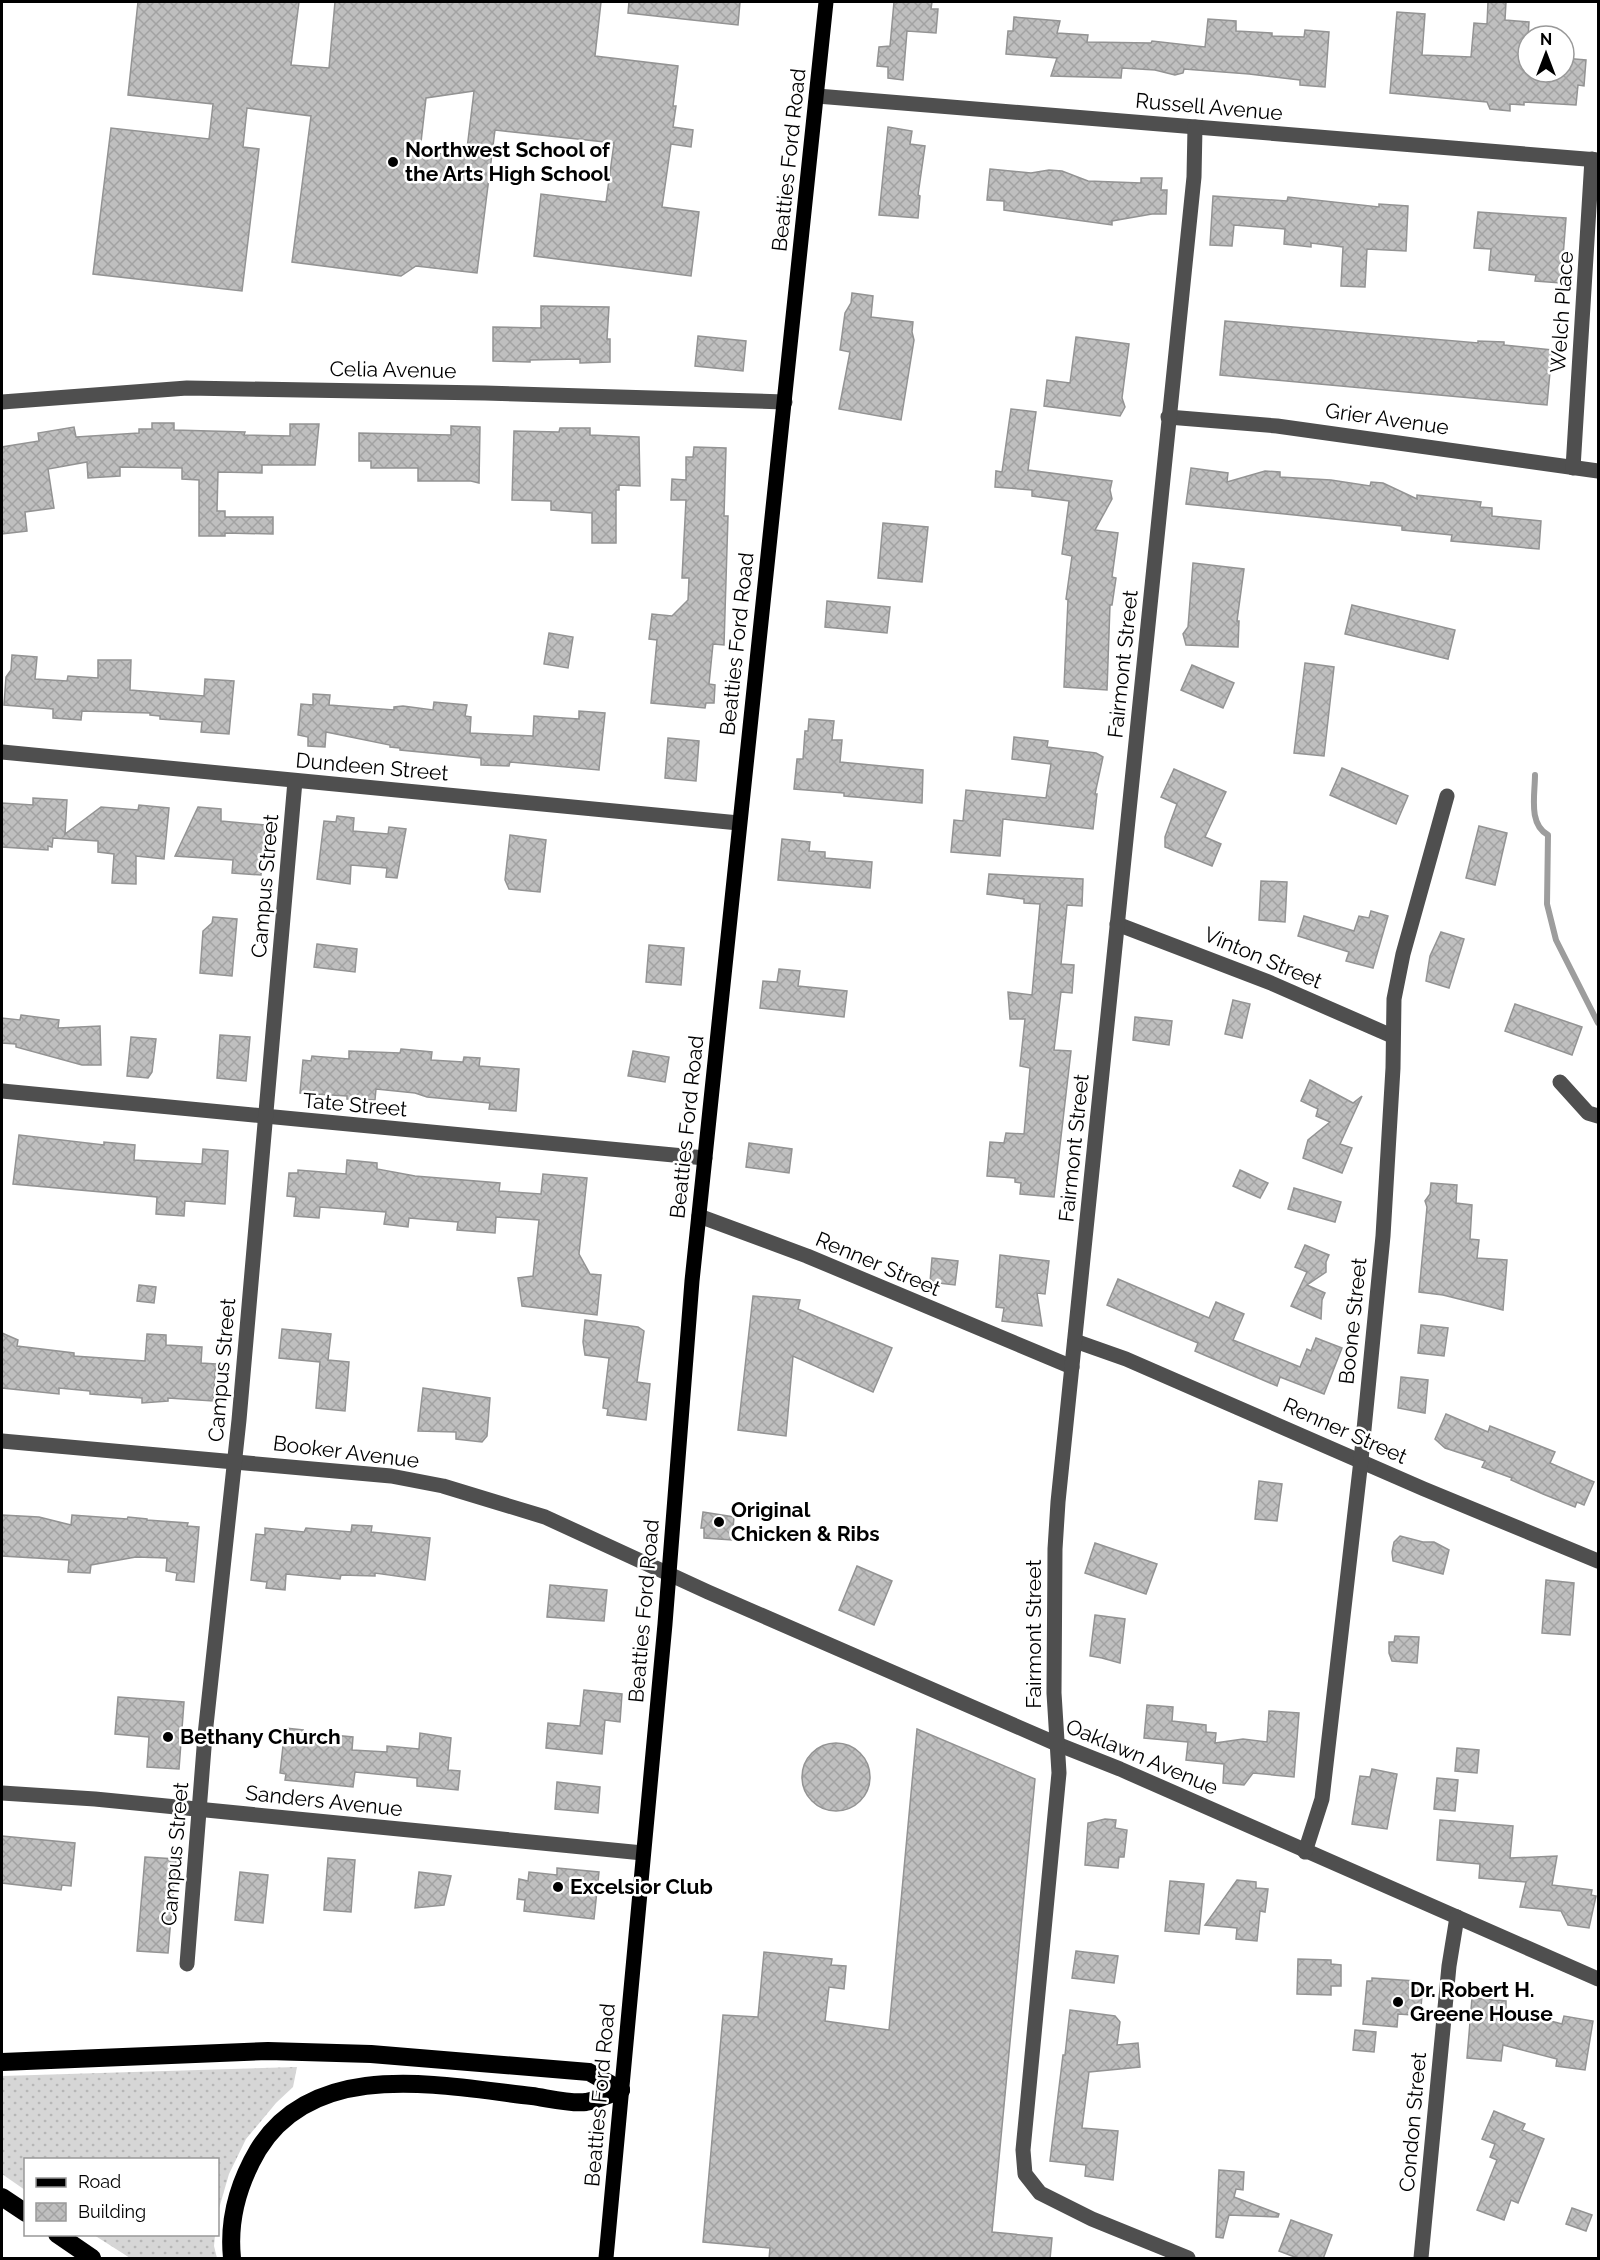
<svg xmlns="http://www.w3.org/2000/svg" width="1600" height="2260" font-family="Raleway,sans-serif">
<defs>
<pattern id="grass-dots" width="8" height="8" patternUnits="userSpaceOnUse" patternTransform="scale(1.5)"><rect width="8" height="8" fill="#d6d6d6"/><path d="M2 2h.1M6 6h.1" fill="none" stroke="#b6b6b6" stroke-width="1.8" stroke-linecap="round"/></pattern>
<pattern id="building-cross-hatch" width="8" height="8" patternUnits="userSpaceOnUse" patternTransform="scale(1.5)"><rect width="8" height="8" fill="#bfbfbf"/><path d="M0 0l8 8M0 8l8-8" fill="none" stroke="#a2a2a2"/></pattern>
</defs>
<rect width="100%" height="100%" fill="#fff"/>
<g fill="url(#grass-dots)">
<polygon points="297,2067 293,2087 276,2103 246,2139 229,2174 218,2212 218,2160 26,2160 25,2190 2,2174 2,2076"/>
<polygon points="94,2235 215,2235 214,2246 217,2258 130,2258"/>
</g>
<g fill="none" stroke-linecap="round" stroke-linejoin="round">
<path stroke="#9d9d9d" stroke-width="6" d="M1535,775C1535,795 1528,824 1548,835L1547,904L1556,940L1598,1023"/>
</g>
<g fill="url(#building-cross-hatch)" stroke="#939393" stroke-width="1.5" fill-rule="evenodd">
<path d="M138,2H299L291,65L329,68L335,2H601L595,56L678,66L673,106H676L673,127L693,130L691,147L671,144L662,207L699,212L691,276L534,256L541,194L606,202L614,143L495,130L477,273L416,266L401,276L292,262L311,116L247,108L243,147L259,149L242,291L93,274L111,128L209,139L213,104L128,95ZM474,91L466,157L420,151L426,98Z"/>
<polygon points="629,2 740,2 738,25 628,13"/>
<polygon points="894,2 932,2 931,9 938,9 936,33 907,31 903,80 888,78 888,67 877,66 879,47 890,46"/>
<polygon points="1488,2 1506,2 1505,20 1529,22 1526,72 1564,72 1564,58 1586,60 1584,86 1578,85 1576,105 1524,102 1524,105 1510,104 1510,111 1490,109 1487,102 1390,93 1397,12 1425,14 1422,55 1471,57 1474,23 1487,24"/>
<polygon points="1014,17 1060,21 1057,33 1088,35 1087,42 1151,43 1152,41 1205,47 1208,19 1236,21 1236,31 1272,33 1272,36 1304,37 1305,30 1329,32 1325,87 1300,85 1300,80 1249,74 1184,69 1183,73 1175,75 1155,70 1122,68 1121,78 1051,76 1057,58 1006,54 1008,31 1013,31"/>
<polygon points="888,127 912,131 910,144 925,146 918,195 920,196 918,218 879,215"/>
<polygon points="990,169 1031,173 1049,170 1062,171 1088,181 1141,183 1141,178 1162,178 1161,190 1167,190 1166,214 1152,214 1112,221 1112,225 1004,210 1004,201 987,200"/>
<polygon points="1213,196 1287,201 1288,197 1379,207 1379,204 1408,206 1406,251 1367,249 1365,287 1341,286 1343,247 1311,243 1311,247 1284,244 1285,229 1234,225 1232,246 1210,245"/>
<polygon points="1478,212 1566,218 1561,283 1535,281 1536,275 1489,270 1491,249 1474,248"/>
<polygon points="852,293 873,296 871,317 913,322 912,332 914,340 901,420 839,409 850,352 840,350 845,313 851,303"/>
<polygon points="541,306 609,307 607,339 610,339 610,362 580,363 580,359 530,360 530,362 493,361 493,327 541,328"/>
<polygon points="1225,321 1478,343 1478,341 1504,342 1504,345 1552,350 1547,405 1220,375"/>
<polygon points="698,336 746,341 743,371 695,366"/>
<polygon points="1076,337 1129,344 1122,398 1125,407 1120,416 1044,406 1047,380 1070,383"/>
<polygon points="1011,409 1036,412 1028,470 1112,481 1110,490 1112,499 1095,530 1118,533 1112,577 1116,578 1112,605 1110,605 1107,690 1064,687 1068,600 1066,599 1072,556 1062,554 1069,501 1032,496 1032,490 995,487 996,471 1002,472"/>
<polygon points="152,423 174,423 174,430 245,432 244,435 290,436 290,424 319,424 315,465 262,465 262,473 218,472 217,511 225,511 225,517 273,517 273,534 225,533 225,536 199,536 199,480 182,479 182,468 120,467 120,476 88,478 87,462 48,469 54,508 25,512 27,531 2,534 2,447 39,441 38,433 74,427 76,437 139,433 139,429 152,429"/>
<polygon points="451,426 480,427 479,483 471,481 418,481 418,468 371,468 371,461 359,461 359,433 451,435"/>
<polygon points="560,428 590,428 590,435 639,437 640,486 619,485 619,490 616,490 616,543 592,543 592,513 551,510 551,501 512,500 514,431 559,432"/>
<polygon points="694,447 726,448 724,516 728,516 724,645 713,644 709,684 715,685 714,703 706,703 705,708 651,703 657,640 649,639 652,614 672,616 688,600 689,578 682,578 686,500 671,500 672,479 686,480 686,457 693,457"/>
<polygon points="1191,468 1228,473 1227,482 1265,471 1280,472 1280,477 1331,480 1370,486 1371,482 1383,483 1417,499 1417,495 1481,502 1480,507 1492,508 1492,516 1541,521 1539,549 1451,541 1452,535 1402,530 1402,526 1186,504"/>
<polygon points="883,523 928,527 922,582 878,578"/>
<polygon points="1193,563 1244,569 1237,621 1239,621 1238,647 1186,645 1183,634 1188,627"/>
<polygon points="827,601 890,607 887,633 825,627"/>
<polygon points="1352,605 1455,630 1448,659 1345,634"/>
<polygon points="549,633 573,637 568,668 544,664"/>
<polygon points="12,655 37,657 35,679 67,681 68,676 98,678 98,660 131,660 130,690 204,696 205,679 234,681 229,734 201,732 202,722 160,719 160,716 150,715 150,713 82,711 81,720 53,718 53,709 4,705 6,677 11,670"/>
<polygon points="1305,663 1334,667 1324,756 1294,753"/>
<polygon points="1192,665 1234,683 1223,708 1181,690"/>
<polygon points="313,694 330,695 329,705 394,710 394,707 403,706 433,710 434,702 467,705 465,716 471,717 470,733 533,736 534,716 579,719 579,711 605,713 599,770 510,762 509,766 481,765 481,758 400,750 400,748 390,747 390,745 326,732 325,747 308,746 308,737 298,735 301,704 313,705"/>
<polygon points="809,719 834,721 832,740 842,740 840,762 923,770 922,803 844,796 844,793 794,789 797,759 803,759 805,731 808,731"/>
<polygon points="1014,737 1048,741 1047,747 1096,753 1103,757 1095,794 1097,794 1093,829 1003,819 1000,856 951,852 954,820 963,821 966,790 1046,798 1051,764 1012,759"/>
<polygon points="668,738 699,741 696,781 665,778"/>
<polygon points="1342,768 1408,796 1396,824 1330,795"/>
<polygon points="1174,769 1226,792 1205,837 1221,844 1212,866 1165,847 1165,837 1177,804 1161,797"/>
<polygon points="33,798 67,800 65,834 101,807 138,810 139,805 169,808 164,859 136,856 136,884 112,883 114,854 98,852 98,841 53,838 52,847 48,846 48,850 2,847 2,803 33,805"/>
<polygon points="198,807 221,809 221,821 265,825 261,875 232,873 233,860 175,856"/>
<polygon points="337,816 354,818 353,831 388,834 389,827 406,829 397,878 386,877 387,868 351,865 350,884 317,879 324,821 336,822"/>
<polygon points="1479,826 1507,833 1495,885 1466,878"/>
<polygon points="510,835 546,840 540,892 509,889 505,880"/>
<polygon points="782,839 810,842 809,851 825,852 825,858 872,862 870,888 778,880"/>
<polygon points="989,874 1083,879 1082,906 1067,905 1061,964 1074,965 1072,993 1061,992 1054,1050 1071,1051 1054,1197 1020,1194 1021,1183 1015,1182 1015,1178 987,1176 990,1142 1004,1143 1006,1133 1024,1134 1030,1068 1020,1066 1025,1019 1010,1019 1008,992 1032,995 1040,904 1024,903 1024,899 987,894"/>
<polygon points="1261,881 1287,882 1285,922 1259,920"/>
<polygon points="1371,911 1388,916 1373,968 1346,961 1349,952 1298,936 1304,916 1354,931 1359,916 1369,918"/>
<polygon points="213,917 237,919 232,976 200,973 203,931 212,923"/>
<polygon points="1441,932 1464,939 1449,988 1426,981 1430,956"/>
<polygon points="317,944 357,949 355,972 314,967"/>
<polygon points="649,945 684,948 681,985 646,982"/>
<polygon points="779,969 800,971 798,986 847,991 844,1017 760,1008 763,981 777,982"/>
<polygon points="1233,1000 1250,1004 1242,1038 1225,1034"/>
<polygon points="1515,1004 1582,1027 1572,1055 1505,1031"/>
<polygon points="21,1015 59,1020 58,1028 100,1026 101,1065 82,1065 16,1047 16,1044 2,1043 2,1018 20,1020"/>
<polygon points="1135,1017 1172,1021 1169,1045 1133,1040"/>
<polygon points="220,1035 250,1037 246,1081 217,1078"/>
<polygon points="131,1037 156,1039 152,1072 148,1078 127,1076"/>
<polygon points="401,1049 432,1052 431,1060 463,1062 464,1057 480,1058 479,1066 519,1069 516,1111 489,1109 490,1103 427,1097 415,1093 376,1089 375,1100 347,1099 347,1096 300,1093 303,1060 311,1061 312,1056 349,1059 349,1051 400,1053"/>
<polygon points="633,1051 669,1057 665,1082 628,1076"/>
<polygon points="1310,1080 1353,1103 1362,1096 1340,1144 1352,1148 1342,1173 1303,1158 1308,1140 1330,1122 1316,1116 1318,1109 1301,1101"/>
<polygon points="19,1135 104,1145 104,1142 135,1145 134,1160 202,1164 203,1149 228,1151 225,1204 185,1201 184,1216 156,1214 157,1197 13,1184"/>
<polygon points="749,1143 792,1149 789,1173 746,1167"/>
<polygon points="347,1160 377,1163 377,1169 415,1176 500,1183 499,1191 541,1194 543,1174 587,1178 579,1254 590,1274 601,1275 597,1315 522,1306 518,1278 533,1276 539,1220 496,1217 495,1233 457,1230 458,1222 409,1218 408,1227 384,1224 386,1212 320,1207 319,1218 294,1216 296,1197 287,1196 289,1173 298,1173 298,1170 346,1174"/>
<polygon points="1240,1170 1268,1183 1260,1198 1233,1186"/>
<polygon points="1431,1183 1457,1185 1456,1203 1472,1205 1470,1239 1479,1240 1477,1258 1507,1260 1503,1310 1443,1295 1419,1292 1427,1207 1425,1201 1430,1194"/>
<polygon points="1294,1188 1341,1202 1335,1222 1288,1209"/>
<polygon points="1305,1245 1329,1255 1326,1262 1326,1272 1307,1285 1325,1293 1322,1300 1321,1319 1291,1306 1307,1272 1295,1267"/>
<polygon points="1000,1255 1049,1261 1045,1294 1037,1293 1042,1326 1002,1321 1004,1308 996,1307"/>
<polygon points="932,1258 958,1261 955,1285 930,1282"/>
<polygon points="1118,1279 1209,1318 1216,1302 1244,1314 1233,1340 1300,1367 1307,1349 1311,1351 1316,1338 1342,1348 1324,1394 1280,1377 1277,1386 1195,1351 1198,1343 1107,1305"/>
<polygon points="139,1285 156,1287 154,1303 137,1301"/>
<polygon points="753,1296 800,1300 798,1309 892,1348 873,1392 793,1356 786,1436 738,1430"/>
<polygon points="585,1320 638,1327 644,1331 637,1382 650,1384 646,1420 607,1415 608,1409 603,1408 609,1358 585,1355 583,1342"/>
<polygon points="1421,1325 1448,1328 1444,1356 1418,1353"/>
<polygon points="282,1329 331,1334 328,1360 349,1362 345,1411 316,1408 320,1362 279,1358"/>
<polygon points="2,1333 18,1340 17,1346 74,1353 74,1356 145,1361 147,1334 166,1335 166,1345 202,1347 201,1363 216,1364 213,1401 168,1398 168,1401 142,1403 142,1398 90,1394 90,1391 59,1388 59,1394 2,1388"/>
<polygon points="1401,1377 1428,1380 1425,1413 1398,1408"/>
<polygon points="423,1388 490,1398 487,1436 482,1442 456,1439 456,1432 418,1431"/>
<polygon points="1446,1414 1488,1432 1490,1426 1555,1452 1550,1463 1594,1482 1584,1505 1577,1502 1575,1507 1543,1494 1511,1480 1512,1478 1482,1467 1485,1461 1445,1448 1435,1439"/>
<polygon points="1259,1481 1282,1484 1277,1521 1255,1519"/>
<polygon points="703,1512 734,1517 732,1540 704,1538 704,1528 701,1528"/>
<polygon points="2,1515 39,1517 71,1525 72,1515 127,1519 128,1517 147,1519 147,1520 188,1523 187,1526 199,1527 194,1582 176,1580 177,1573 166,1571 167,1558 136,1557 91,1565 90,1573 68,1572 69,1560 2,1556"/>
<polygon points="352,1525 372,1526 371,1532 430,1538 425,1580 375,1573 375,1576 341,1575 340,1579 286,1574 285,1590 266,1588 267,1582 251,1580 256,1534 265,1535 265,1528 304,1532 306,1528 351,1532"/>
<polygon points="1400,1536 1423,1542 1434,1542 1449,1550 1443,1574 1393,1561 1392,1552 1394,1542"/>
<polygon points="1095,1543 1157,1564 1146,1594 1085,1573"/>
<polygon points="857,1566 892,1581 874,1625 839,1610"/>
<polygon points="1546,1580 1574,1583 1570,1635 1542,1633"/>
<polygon points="550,1585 607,1590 604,1621 547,1617"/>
<polygon points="1095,1615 1125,1619 1120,1663 1102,1658 1090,1656"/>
<polygon points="1395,1636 1419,1637 1417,1663 1392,1661 1389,1653 1389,1642 1394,1642"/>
<polygon points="584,1690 622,1694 620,1722 605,1720 602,1754 546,1748 548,1723 580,1726"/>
<polygon points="118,1697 184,1702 179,1769 147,1767 149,1737 115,1734"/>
<polygon points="1147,1705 1173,1707 1172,1721 1206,1725 1206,1732 1216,1733 1215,1743 1243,1739 1267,1742 1269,1711 1299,1713 1294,1777 1253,1773 1244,1785 1223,1783 1224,1764 1186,1760 1188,1742 1144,1738"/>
<polygon points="285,1728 303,1730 302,1732 353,1737 352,1750 387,1752 387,1746 419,1749 420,1733 451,1738 448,1770 460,1771 458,1790 417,1786 417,1778 355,1772 353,1787 285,1780 286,1774 280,1773"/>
<polygon points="917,1729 1035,1779 992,2232 1052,2238 1050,2259 769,2259 770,2248 703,2242 723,2015 758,2017 764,1952 832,1959 831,1965 846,1966 844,1989 829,1987 825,2021 889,2030"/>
<circle cx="836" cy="1777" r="34"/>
<polygon points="1457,1748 1479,1750 1477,1773 1455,1771"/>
<polygon points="1372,1769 1397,1774 1387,1829 1352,1824 1360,1776 1370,1777"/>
<polygon points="1437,1778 1458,1780 1455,1811 1434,1809"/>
<polygon points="557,1782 600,1787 598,1813 555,1809"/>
<polygon points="1105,1819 1116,1820 1115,1828 1127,1830 1124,1857 1119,1857 1118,1868 1085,1865 1088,1823"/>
<polygon points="1440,1820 1513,1826 1510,1858 1557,1856 1552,1885 1592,1890 1591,1895 1596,1896 1589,1928 1568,1925 1561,1911 1520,1907 1526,1882 1479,1878 1480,1864 1437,1860"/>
<polygon points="2,1836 75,1843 71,1886 62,1885 61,1890 2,1883"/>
<polygon points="145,1857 176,1859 168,1953 137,1951"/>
<polygon points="328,1858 355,1860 351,1912 324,1910"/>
<polygon points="557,1868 599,1872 594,1919 524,1911 525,1900 517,1899 519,1879 528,1881 529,1872 557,1875"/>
<polygon points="240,1872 268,1875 263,1923 235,1920"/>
<polygon points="419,1872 451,1876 444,1905 415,1908"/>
<polygon points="1237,1880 1256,1882 1256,1888 1268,1889 1265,1912 1260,1911 1257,1941 1236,1939 1237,1928 1205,1925"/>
<polygon points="1170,1881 1204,1884 1199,1934 1165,1931"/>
<polygon points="1076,1951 1118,1956 1114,1983 1072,1978"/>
<polygon points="1298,1959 1331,1960 1331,1964 1341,1965 1341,1986 1331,1986 1331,1995 1297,1994"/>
<polygon points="1372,1978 1415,1981 1414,1983 1423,1984 1421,2007 1413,2006 1412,2015 1398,2014 1397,2027 1363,2024 1367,1981 1372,1981"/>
<polygon points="1472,1998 1506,2001 1506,2009 1562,2024 1564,2016 1593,2021 1585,2070 1556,2066 1557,2059 1503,2045 1501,2061 1467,2058"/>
<polygon points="1070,2010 1115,2016 1120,2022 1117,2045 1138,2043 1140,2067 1089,2072 1082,2128 1118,2131 1113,2180 1085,2176 1086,2165 1050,2161 1063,2055 1065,2055"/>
<polygon points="1355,2030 1376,2032 1374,2052 1353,2050"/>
<polygon points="1494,2111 1525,2124 1522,2130 1544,2139 1518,2203 1511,2200 1504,2220 1477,2210 1497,2160 1490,2157 1495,2144 1482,2139"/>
<polygon points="1219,2170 1244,2172 1243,2190 1236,2189 1234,2197 1279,2214 1278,2217 1229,2215 1223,2238 1216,2237"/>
<polygon points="1572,2208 1592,2215 1586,2231 1566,2224"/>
<polygon points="1291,2220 1332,2235 1323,2259 1300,2259 1279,2251"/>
</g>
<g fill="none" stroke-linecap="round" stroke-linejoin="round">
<g stroke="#4f4f4f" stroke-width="15">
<polyline points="817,96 1598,160"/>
<polyline points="2,402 187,388 485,393 785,402"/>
<polyline points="1168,417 1277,426 1598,471"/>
<polyline points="1573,468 1592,159"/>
<polyline points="2,752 739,823"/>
<polyline points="1117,924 1271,983 1392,1036"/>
<polyline points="1560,1082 1588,1113 1598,1116"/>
<polyline points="2,1091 705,1158"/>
<polyline points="699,1216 807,1256 1072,1367"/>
<polyline points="1075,1341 1126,1359 1424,1489 1598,1561"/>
<polyline points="2,1441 391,1476 443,1486 545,1517 708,1592 1057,1744 1120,1769 1598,1979"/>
<polyline points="2,1793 95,1799 643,1853"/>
<polyline points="1305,1852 1322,1799 1361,1460 1383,1236 1393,1068 1394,999 1403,954 1447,796"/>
<polyline points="187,1964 205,1735 239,1420 295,781"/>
<polyline points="1188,2258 1092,2219 1040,2193 1025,2174 1023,2150 1059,1773 1054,1693 1055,1549 1058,1502 1194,177 1195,127"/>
<polyline points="1421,2258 1449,1966 1457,1917"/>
</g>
<polyline stroke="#000" stroke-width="15" points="606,2258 665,1624 692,1281 826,2"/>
<g stroke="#000" stroke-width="18">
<polyline points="2,2062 268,2051 371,2054 589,2072 621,2090"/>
<polyline points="2,2197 26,2213"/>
<polyline points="57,2234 92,2258"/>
<path d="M232,2258C228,2219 238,2184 258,2150C315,2057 442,2086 532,2096C547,2098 571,2104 586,2102C597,2100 610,2094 621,2090"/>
</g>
</g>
<g fill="#000" stroke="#fff" stroke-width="2">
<circle cx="393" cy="162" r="6"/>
<circle cx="719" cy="1522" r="6"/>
<circle cx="168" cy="1737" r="6"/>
<circle cx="558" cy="1887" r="6"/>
<circle cx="1398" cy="2002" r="6"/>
</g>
<g text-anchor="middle" stroke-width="5" stroke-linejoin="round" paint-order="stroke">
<g font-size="21" fill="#000" stroke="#fff">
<text transform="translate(1209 107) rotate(5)" y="7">Russell Avenue</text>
<text transform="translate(789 160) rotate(-84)" y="7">Beatties Ford Road</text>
<text transform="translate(1562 312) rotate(-86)" y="7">Welch Place</text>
<text transform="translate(393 370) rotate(1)" y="7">Celia Avenue</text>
<text transform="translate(1387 419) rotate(8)" y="7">Grier Avenue</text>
<text transform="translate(737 644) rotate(-84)" y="7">Beatties Ford Road</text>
<text transform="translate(1123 664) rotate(-84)" y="7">Fairmont Street</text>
<text transform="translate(372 767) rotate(5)" y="7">Dundeen Street</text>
<text transform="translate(265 886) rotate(-85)" y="7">Campus Street</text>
<text transform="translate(1263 958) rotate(23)" y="7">Vinton Street</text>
<text transform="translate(355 1105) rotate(5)" y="7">Tate Street</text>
<text transform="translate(687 1127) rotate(-84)" y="7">Beatties Ford Road</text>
<text transform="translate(1074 1148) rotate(-84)" y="7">Fairmont Street</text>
<text transform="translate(878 1264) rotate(23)" y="7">Renner Street</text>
<text transform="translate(1353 1321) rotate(-84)" y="7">Boone Street</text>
<text transform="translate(222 1370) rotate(-85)" y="7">Campus Street</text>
<text transform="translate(1345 1431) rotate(24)" y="7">Renner Street</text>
<text transform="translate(346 1452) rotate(7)" y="7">Booker Avenue</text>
<text transform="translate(644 1611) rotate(-85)" y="7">Beatties Ford Road</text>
<text transform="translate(1034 1634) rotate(-90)" y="7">Fairmont Street</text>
<text transform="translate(1142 1757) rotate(23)" y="7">Oaklawn Avenue</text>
<text transform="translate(324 1801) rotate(6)" y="7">Sanders Avenue</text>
<text transform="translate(175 1854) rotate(-85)" y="7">Campus Street</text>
<text transform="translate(600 2095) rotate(-85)" y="7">Beatties Ford Road</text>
<text transform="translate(1413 2122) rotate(-85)" y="7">Condon Street</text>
</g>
<g font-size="21" font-weight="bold" fill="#000" stroke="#fff" text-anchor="start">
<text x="405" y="157">Northwest School of<tspan x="405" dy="24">the Arts High School</tspan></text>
<text x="731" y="1517">Original<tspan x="731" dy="24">Chicken &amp; Ribs</tspan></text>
<text x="180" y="1744">Bethany Church</text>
<text x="570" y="1894">Excelsior Club</text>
<text x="1410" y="1997">Dr. Robert H.<tspan x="1410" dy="24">Greene House</tspan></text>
</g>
</g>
<rect width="1600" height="2260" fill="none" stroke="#000000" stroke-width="6"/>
<rect x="24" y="2158" width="195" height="78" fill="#ffffff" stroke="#999999" stroke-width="1.5"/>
<rect x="36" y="2178" width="30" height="9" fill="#000000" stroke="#999999" stroke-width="1.5"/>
<text x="78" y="2188" font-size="18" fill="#000000">Road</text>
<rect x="36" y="2203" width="30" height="18" fill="url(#building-cross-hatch)" stroke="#999999" stroke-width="1.5"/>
<text x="78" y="2218" font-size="18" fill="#000000">Building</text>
<g transform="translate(1546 54)"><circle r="28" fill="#ffffff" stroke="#999999" stroke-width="1.5"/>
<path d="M0-4.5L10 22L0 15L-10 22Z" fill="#000000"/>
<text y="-9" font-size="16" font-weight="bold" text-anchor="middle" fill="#000000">N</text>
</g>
</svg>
